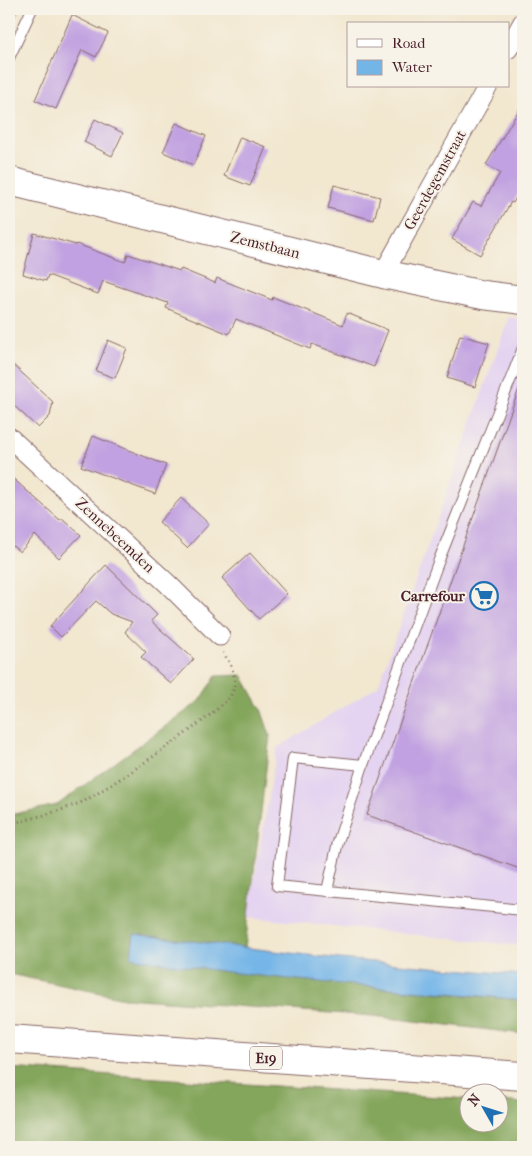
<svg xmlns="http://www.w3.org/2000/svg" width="532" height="1156" font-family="'IM FELL French Canon',serif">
<rect width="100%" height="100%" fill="#f7f3e8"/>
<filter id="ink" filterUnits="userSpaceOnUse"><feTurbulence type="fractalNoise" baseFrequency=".02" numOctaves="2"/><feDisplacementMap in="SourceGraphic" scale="10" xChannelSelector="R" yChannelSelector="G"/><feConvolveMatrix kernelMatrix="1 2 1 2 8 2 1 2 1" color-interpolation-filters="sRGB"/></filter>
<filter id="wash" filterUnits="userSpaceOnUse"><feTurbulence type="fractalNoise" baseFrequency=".0096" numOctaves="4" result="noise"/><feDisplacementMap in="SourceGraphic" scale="20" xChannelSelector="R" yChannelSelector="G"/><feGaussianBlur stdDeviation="1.12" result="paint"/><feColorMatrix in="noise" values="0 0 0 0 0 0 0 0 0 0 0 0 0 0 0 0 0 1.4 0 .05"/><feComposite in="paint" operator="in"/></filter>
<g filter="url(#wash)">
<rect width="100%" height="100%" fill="#f2e7cf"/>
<polygon fill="#e4d3f1" points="509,317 523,319 523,946 248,917 277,748 378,686"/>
<g fill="#84a65b" stroke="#676243">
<polygon points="9,9 20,9 9,27"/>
<polygon points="242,675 261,709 270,735 245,948 134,934 131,957 385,988 523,1000 523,1034 372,1016 124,998 9,974 9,815 57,805 200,701 216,676"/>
<polygon points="9,1068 469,1099 470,1124 500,1124 500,1101 523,1103 523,1147 9,1147"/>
</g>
<path fill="#74b5e8" stroke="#5f6a8a" d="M134,934L340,959L523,975V1000C393,987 260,981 131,957Z"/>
<g id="blocks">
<g fill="#c1a1e1">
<polygon points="72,15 108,33 96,57 82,50 56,109 35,100"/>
<polygon points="523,103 523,186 513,203 511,202 480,255 452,239 473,202 481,206 500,173 486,165"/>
<polygon points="95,119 123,133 112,156 84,142"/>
<polygon points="176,123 206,136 193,165 163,152"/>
<polygon points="240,137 266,147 250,186 224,176"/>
<polygon points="334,185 380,197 374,220 328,208"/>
<polygon points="34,233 76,245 77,244 125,262 128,254 180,271 181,269 215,283 217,278 272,300 273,297 343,325 347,313 388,330 374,367 312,344 310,349 236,319 229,334 166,308 168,303 103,281 98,294 48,275 46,281 23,274"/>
<polygon points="460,335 489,343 475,387 447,378"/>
<polygon points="108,340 127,348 115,378 96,371"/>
<polygon points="9,361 53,402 50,416 38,428 9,401"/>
<polygon points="521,383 523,384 523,870 367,815"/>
<polygon points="93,436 166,465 155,494 81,466"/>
<polygon points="9,475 60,520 62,518 81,535 59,558 35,535 20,552 9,543"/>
<polygon points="181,498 209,524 187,548 159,522"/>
<polygon points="250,553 287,594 259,619 222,578"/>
<polygon points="106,565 157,615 151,621 194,659 171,684 141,657 146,652 125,632 132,622 111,614 96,601 61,637 50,626"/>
</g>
</g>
</g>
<g filter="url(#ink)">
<use href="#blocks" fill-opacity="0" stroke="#856564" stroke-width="1"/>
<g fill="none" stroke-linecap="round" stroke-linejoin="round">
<defs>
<g id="lane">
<polyline points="9,58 32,9"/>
<polyline points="363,765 439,560 523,348"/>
<polyline points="327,891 338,842 363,765 293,758 277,886 523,910"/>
</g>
<g id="street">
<polyline points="508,49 523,22"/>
<polyline points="383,274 488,86"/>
<polyline points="9,437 168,584 220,636"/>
</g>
<polyline id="secondary" points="9,181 383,274 483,295 523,300"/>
<polyline id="highway" points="9,1039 523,1076"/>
</defs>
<use href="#lane" stroke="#856564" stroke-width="12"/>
<use href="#street" stroke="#856564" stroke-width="21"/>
<use href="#secondary" stroke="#856564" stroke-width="30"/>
<use href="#highway" stroke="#856564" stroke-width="30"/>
<path stroke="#856564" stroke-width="3" stroke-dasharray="1 4" stroke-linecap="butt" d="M9,824C34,818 58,812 82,802C102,793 224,710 231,695C239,680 232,665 223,653"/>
<use href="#lane" stroke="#fff" stroke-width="10"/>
<use href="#street" stroke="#fff" stroke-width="19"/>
<use href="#secondary" stroke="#fff" stroke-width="28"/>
<use href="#highway" stroke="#fff" stroke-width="28"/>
</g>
</g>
<defs>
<symbol id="supermarket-ring" viewBox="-11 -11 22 22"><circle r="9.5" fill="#f7f3e8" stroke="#1f6fb2" stroke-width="1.5"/><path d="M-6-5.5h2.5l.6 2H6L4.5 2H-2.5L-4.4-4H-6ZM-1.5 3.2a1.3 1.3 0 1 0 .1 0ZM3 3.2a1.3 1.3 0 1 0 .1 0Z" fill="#1f6fb2"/></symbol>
</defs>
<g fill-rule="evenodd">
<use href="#supermarket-ring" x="468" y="580" width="32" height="32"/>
</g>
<g text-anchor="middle" stroke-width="4" stroke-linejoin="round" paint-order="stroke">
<rect fill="#f7f3e8" stroke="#7e5f64" stroke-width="1" x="250" y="1046.5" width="32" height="23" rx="4"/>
<g font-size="14" font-weight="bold" fill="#4a1f2b">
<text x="266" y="1063">E19</text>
</g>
<g font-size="15" fill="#4a1f2b" stroke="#f7f3e8">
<text transform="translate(435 180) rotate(-61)" y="5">Geerdegemstraat</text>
<text transform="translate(265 245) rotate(14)" y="5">Zemstbaan</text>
<text transform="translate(115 535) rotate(43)" y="5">Zennebeemden</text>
</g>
<g font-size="15" font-weight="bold" fill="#4a1f2b" stroke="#f7f3e8" text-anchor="end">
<text x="465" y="601">Carrefour</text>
</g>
</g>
<rect width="532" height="1156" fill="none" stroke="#f7f3e8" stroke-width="30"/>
<rect x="347" y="22" width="162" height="65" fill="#f7f3e8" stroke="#b29e9c"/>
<rect x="357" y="39" width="25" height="8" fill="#ffffff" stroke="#b29e9c"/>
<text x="392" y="48" font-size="15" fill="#4a1f2b">Road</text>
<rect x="357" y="60" width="25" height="15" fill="#74b5e8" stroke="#b29e9c"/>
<text x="392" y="72" font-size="15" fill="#4a1f2b">Water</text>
<g transform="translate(484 1108) rotate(309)"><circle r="24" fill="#f7f3e8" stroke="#b29e9c"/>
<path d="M0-4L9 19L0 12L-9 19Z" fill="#1f6fb2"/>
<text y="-8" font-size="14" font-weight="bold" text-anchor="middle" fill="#4a1f2b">N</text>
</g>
</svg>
